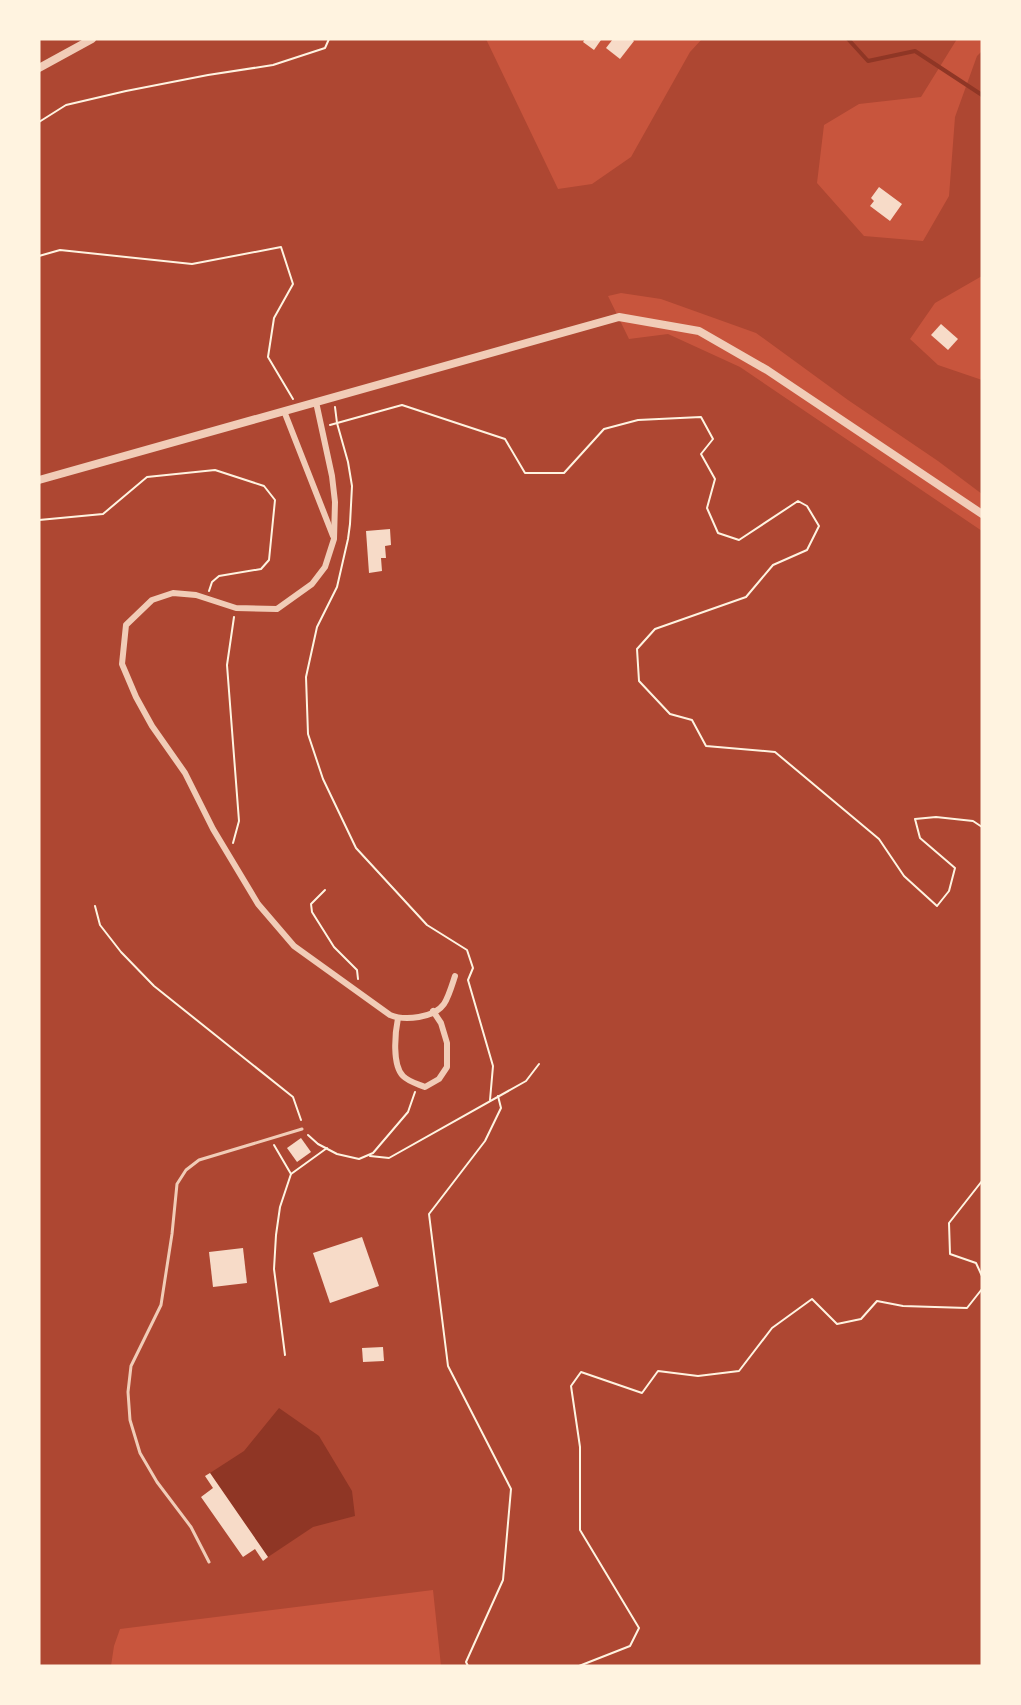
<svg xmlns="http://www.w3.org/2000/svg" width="1021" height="1705" font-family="Cabin,sans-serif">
<rect width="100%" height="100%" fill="#c8553d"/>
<polygon fill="#ae4732" points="39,39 486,39 558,189 592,184 631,157 690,52 702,39 957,39 921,97 859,104 824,125 817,183 864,236 923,241 949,196 955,117 977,56 982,51 982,276 935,303 910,339 938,365 982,380 982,494 938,461 848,400 756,333 661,299 621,293 608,296 629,339 668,334 740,367 982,531 982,1666 441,1666 433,1590 120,1629 114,1646 111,1666 39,1666"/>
<polygon fill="#8f3625" points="279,1408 319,1436 352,1491 355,1516 313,1527 268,1557 210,1473 244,1451"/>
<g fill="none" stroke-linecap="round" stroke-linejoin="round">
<polyline stroke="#8f3625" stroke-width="4" points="848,39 868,61 915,51 982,95"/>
</g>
<g fill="#f7dbc8">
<polygon points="585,39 599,39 601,40 594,50 583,42"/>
<polygon points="613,39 632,39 634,41 620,59 606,48"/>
<polygon points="879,187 902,204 890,221 870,206 874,201 871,198"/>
<polygon points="941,324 958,339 948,350 931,335"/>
<polygon points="390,529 391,545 385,546 386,558 381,558 382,571 369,573 366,531"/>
<polygon points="301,1138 311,1152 297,1162 287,1148"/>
<polygon points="362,1237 379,1286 330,1303 313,1253"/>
<polygon points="243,1248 247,1283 213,1287 209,1252"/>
<polygon points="383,1347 384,1361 363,1362 362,1348"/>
<polygon points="210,1473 268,1557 263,1561 255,1549 243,1557 201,1497 213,1488 205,1476"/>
</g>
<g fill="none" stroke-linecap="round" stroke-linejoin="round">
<g stroke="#fff3e0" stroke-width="2">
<polyline points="39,122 66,105 126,91 208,75 273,65 325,48 329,39"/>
<polyline points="39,256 60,250 192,264 281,247 293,284 274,318 268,357 293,399"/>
<polyline points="335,407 337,423 348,462 352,486 350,524 348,539 337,587 317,627 306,677 308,734 323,779 356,848 427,925 467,950 473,968 468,980 493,1066 490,1100"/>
<polyline points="330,425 402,405 505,439 525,473 564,473 604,429 638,420 701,417 713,439 701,454 715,479 707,508 718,533 739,540 798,501 807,506 819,526 807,550 773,565 746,597 655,629 637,649 639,681 670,714 692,720 706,746 775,752 879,839 904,876 937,906 949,891 955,868 920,838 915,819 936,817 973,821 982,827"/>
<polyline points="39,520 103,514 147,477 215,470 264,486 275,500 269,560 261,569 219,576 212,582 209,591"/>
<polyline points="233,843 239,821 227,665 234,617"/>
<polyline points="325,890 311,904 312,912 334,947 357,970 358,979"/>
<polyline points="95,906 100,925 121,952 154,986 293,1097 301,1120"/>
<polyline points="308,1135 318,1144 337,1154 359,1159 373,1153 408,1112 415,1092"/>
<polyline points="274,1145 291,1174"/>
<polyline points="370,1156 389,1158 526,1081 539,1064"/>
<polyline points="982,1181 949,1223 950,1254 976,1263 982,1276"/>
<polyline points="285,1355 274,1269 276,1235 280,1207 291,1174 327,1148"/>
<polyline points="468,1666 466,1662 503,1580 511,1489 448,1366 429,1214 485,1141 501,1108 498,1096"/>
<polyline points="579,1666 630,1646 639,1628 580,1530 580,1447 571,1386 581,1372 642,1393 658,1371 698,1376 739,1371 772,1328 812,1299 837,1324 861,1319 877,1301 903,1306 967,1308 982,1289"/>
</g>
<polyline stroke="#f1ccb7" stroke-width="3" points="209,1562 191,1527 157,1482 140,1453 130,1420 128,1392 131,1366 161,1305 172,1234 177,1184 186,1170 199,1160 302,1129"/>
<g stroke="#f1ccb7" stroke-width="6">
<path d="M316,402L332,476L335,502L334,539L325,567L312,584L277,609L236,608L196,595L173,593L152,600L126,625L122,664L136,697L152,726L185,773L213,829L258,904L294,946L390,1015C405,1021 434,1018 444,1004C449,996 452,985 455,976"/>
<polyline points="284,411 333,536"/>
<path d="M398,1018C395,1033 392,1065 403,1076C409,1082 418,1084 425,1087L439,1079L447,1067V1043L441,1023L433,1011"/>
</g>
<g stroke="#f1ccb7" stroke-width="8">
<polyline points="39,68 92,39"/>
<polyline points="39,480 619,317 699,331 767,370 982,514"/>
</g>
</g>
<rect width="1021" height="1705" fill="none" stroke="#fff3e0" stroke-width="81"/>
</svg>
